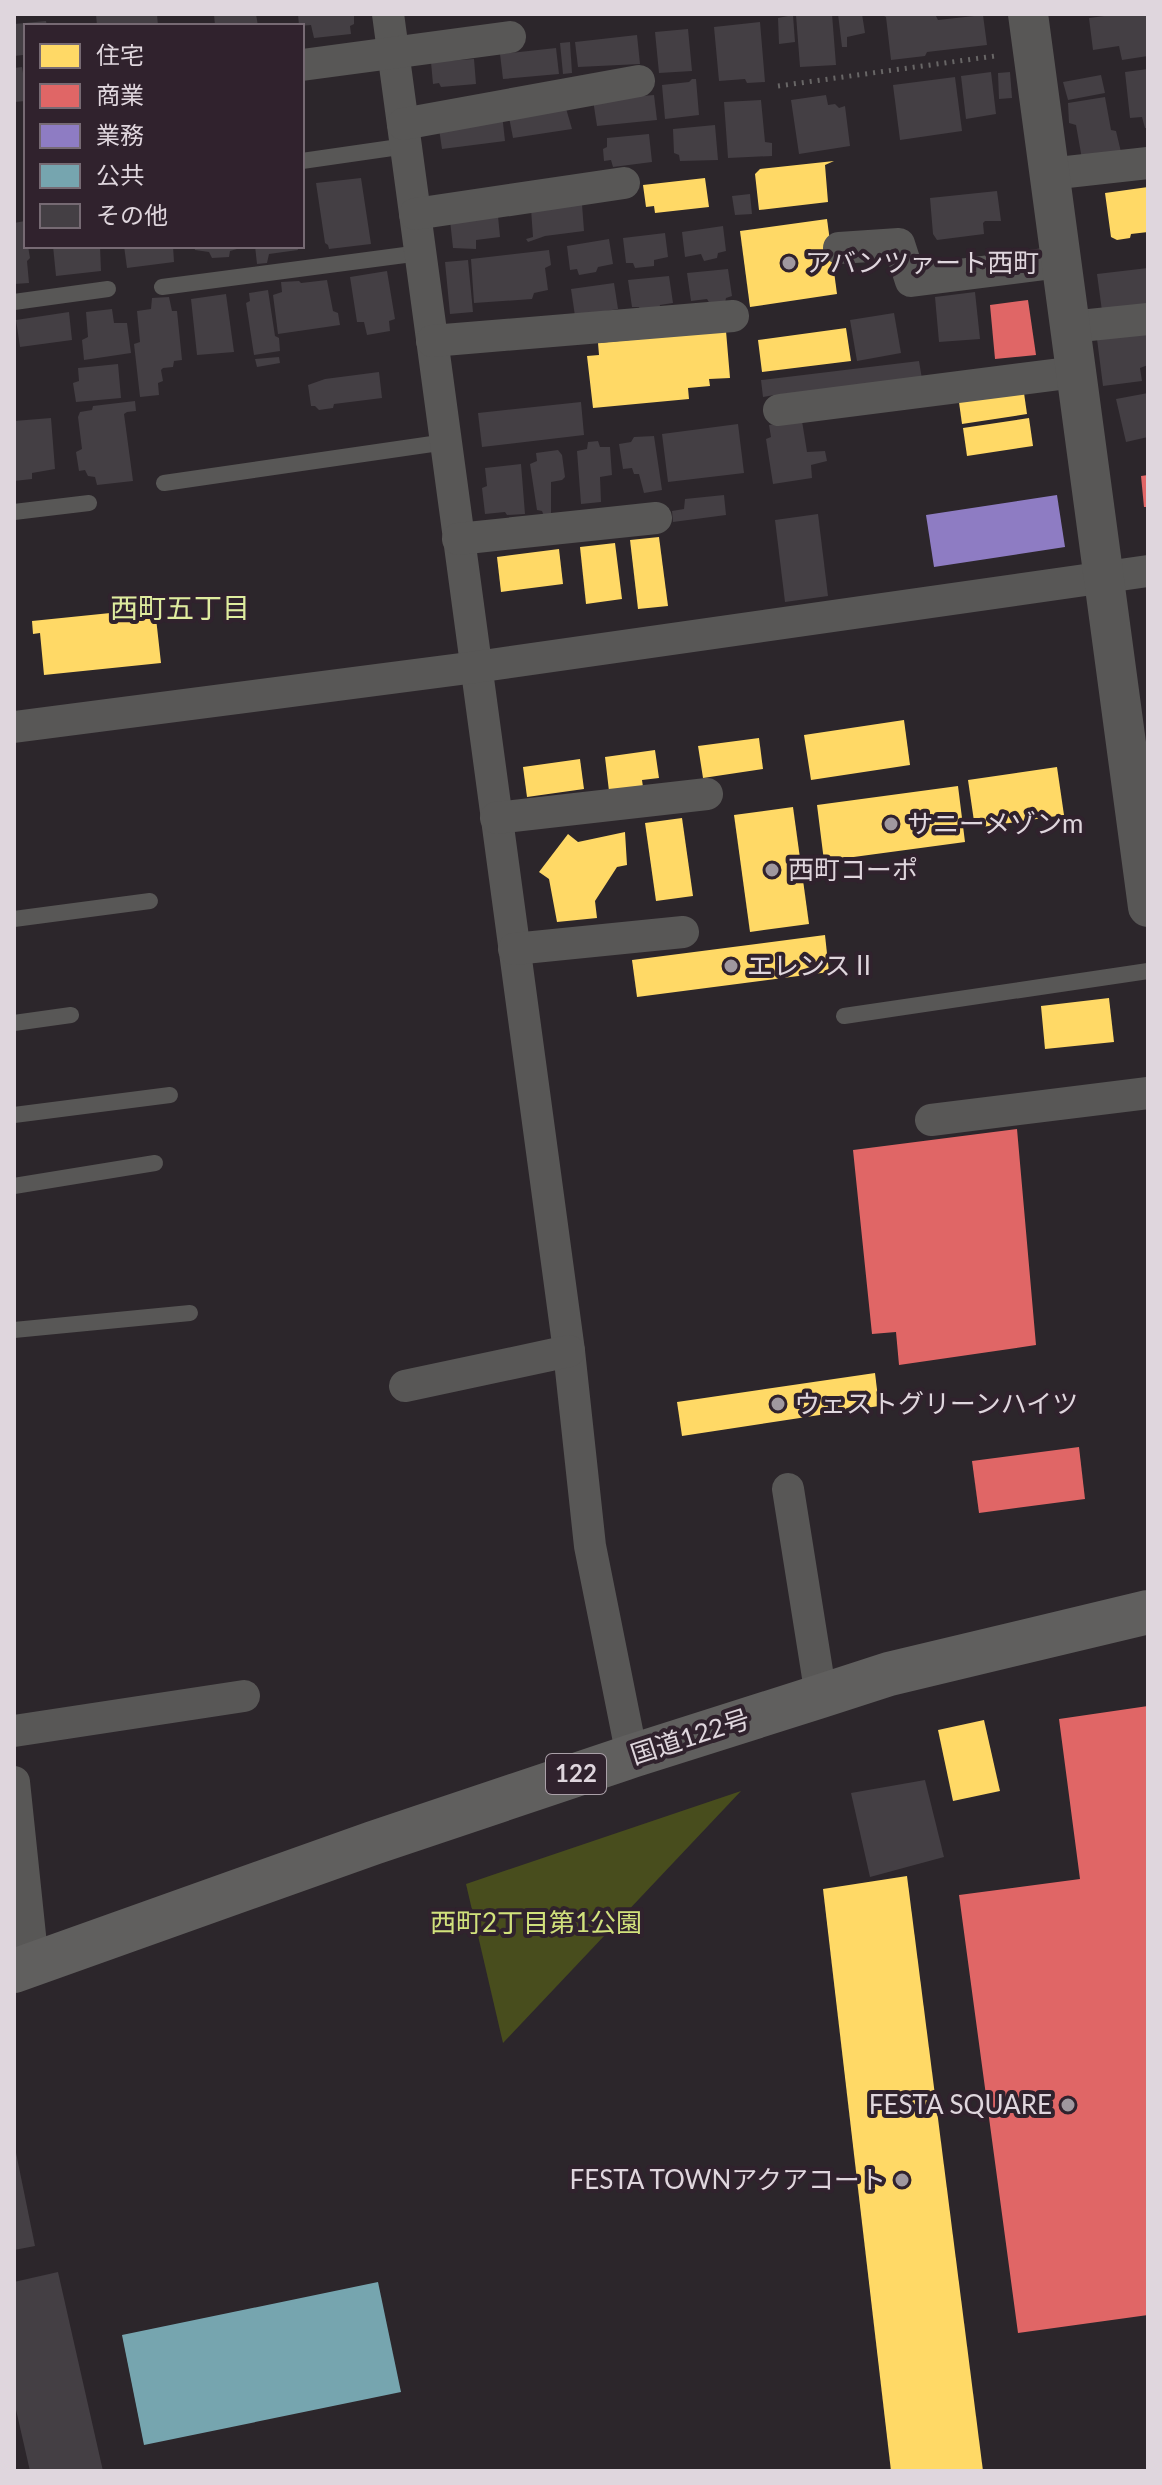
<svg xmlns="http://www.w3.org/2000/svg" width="1162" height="2485" font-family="Lato,'Noto Sans JP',sans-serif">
<rect width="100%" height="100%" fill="#2c262b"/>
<polygon fill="#484d1d" points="741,1791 503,2043 466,1884"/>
<g fill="#ffd966">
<polygon points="834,161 825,165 828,202 759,210 755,174 760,169"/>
<polygon points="705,178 709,207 655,213 654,206 646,207 643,185"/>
<polygon points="1148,187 1148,232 1131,234 1130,238 1117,240 1111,237 1105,193"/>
<polygon points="827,219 837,294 750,307 740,231"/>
<polygon points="846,328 851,361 762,372 758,340"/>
<polygon points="726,331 730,378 709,379 710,386 688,388 689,399 593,408 587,356 599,355 598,343"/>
<polygon points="1023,386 1027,414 962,424 958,395"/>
<polygon points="1029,418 1033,446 967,456 963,428"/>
<polygon points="659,537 668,606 638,609 630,540"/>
<polygon points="615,543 622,599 586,604 580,547"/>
<polygon points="559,549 563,584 501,592 497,557"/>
<polygon points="154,600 161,663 44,675 40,633 33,634 32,621 130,611 129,602"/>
<polygon points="904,720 910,765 811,780 804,735"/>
<polygon points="759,738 763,769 703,778 698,746"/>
<polygon points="655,750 659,778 642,780 643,787 609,791 605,757"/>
<polygon points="580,759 584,789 527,797 523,767"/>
<polygon points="1057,767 1064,815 975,828 968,780"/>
<polygon points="958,786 965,842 824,861 817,805"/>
<polygon points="793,807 809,924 750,932 734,815"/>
<polygon points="682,818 693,896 656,901 645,823"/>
<polygon points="625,832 627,865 617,867 595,901 597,918 557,922 549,879 539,872 568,834 578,842"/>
<polygon points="825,935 829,972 637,997 632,960"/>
<polygon points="1109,998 1114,1042 1045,1049 1041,1006"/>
<polygon points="875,1373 879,1406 682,1436 677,1402"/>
<polygon points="984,1720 1000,1791 953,1801 938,1730"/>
<polygon points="907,1876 983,2471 891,2471 823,1889"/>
</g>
<g fill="#e06666">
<polygon points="1028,300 1036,355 995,359 990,305"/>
<polygon points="1148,475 1148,507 1144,507 1141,476"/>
<polygon points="1017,1129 1036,1345 899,1365 896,1332 872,1334 853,1150"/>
<polygon points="1079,1447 1085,1499 979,1513 972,1461"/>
<polygon points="1148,1706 1148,2315 1018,2333 959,1895 1080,1879 1059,1719"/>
</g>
<polygon fill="#8e7cc3" points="1057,495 1065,547 934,567 926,515"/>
<polygon fill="#76a5af" points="378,2282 401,2392 144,2445 122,2335"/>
<g fill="#443f44">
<polygon points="96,14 157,14 158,26 97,26"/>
<polygon points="214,14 256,14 258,26 215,26"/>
<polygon points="298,14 354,14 354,24 350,26 351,34 314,38 311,25 299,26"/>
<polygon points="832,14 836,65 800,67 796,15"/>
<polygon points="838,14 862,14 865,33 847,37 847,47 842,47"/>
<polygon points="935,14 938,20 983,15 987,45 927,52 925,56 891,60 886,17 880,14"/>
<polygon points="1119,14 1148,14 1148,56 1122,60 1119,46 1093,50 1089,18"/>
<polygon points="793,15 795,42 779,44 778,18"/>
<polygon points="46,21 47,26 26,26 26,45 23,45 23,55 14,56 14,24"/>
<polygon points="760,22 765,82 747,83 745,79 719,81 714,27"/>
<polygon points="688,29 692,71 659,73 655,32"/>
<polygon points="637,35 640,64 578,67 575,42"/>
<polygon points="570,42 572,73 563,74 560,43"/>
<polygon points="556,48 559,74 503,79 500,54"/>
<polygon points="474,59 476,84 441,87 439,83 433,84 431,62"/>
<polygon points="22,67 23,73 26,73 26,101 14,102 14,68"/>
<polygon points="1148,69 1148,128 1145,128 1142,117 1130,118 1125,72"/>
<polygon points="991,72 996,114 966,119 961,76"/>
<polygon points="1010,72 1012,98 999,99 998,73"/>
<polygon points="1101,75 1105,93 1068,100 1063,82"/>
<polygon points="955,77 962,131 900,140 893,85"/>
<polygon points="692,79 696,79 699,115 665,119 662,85 689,82"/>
<polygon points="654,95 657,120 597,126 593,100"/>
<polygon points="826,95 828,105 835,104 839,108 845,106 850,146 799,154 791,100"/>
<polygon points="1105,97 1111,130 1116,131 1121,152 1082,159 1076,125 1069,123 1068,103"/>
<polygon points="761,100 765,142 772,143 772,156 728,158 724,102"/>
<polygon points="565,105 572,129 513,138 508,112"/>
<polygon points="502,114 505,141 442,149 438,122"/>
<polygon points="715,125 718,160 680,161 679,155 674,153 673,129"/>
<polygon points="649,134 652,162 613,167 611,160 604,161 603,149 607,147 607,138"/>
<polygon points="361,178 371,244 329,249 328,245 325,243 316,183"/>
<polygon points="997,191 1001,221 985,221 983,223 984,234 937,240 933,234 930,198"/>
<polygon points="750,194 752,214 735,215 732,196"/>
<polygon points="582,204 584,231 545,236 528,242 526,239 533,237 531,209"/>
<polygon points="498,216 500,237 476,240 476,249 453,248 450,220"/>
<polygon points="25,221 26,246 28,246 30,258 27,261 29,283 14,284 14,223"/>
<polygon points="723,226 726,251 718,253 717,258 704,261 701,254 685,257 682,232"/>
<polygon points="665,233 668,257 654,260 654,266 635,268 633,263 626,263 623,238"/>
<polygon points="609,239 613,264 598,267 596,272 579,275 577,269 570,270 567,246"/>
<polygon points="53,246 100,246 101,271 56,276"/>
<polygon points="124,246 173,246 174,262 127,268"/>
<polygon points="194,246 237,246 237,249 230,251 229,257 212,258 209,252 195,250"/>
<polygon points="255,246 297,246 298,250 269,254 267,263 257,264"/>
<polygon points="549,250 551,265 545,268 548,290 534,293 532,299 474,303 471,259"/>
<polygon points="468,260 473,312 450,314 445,262"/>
<polygon points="1148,268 1148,305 1102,311 1097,274"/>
<polygon points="728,269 732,296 726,298 725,303 710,304 707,299 691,301 687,273"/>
<polygon points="387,271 395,319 389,321 390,331 367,335 364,322 357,322 350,277"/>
<polygon points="669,276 673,303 660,305 659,310 641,312 639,307 632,307 628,280"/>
<polygon points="327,280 333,311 338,313 340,325 278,334 273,295 282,292 281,282 299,281 301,283"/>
<polygon points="614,283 618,309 575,316 571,289"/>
<polygon points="268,290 275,336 279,338 280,351 254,355 246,303 250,301 249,293"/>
<polygon points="975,292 980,339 939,342 935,297"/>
<polygon points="226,294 234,352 197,355 191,299"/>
<polygon points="169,297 172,311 177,311 182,360 174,361 173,367 163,368 161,370 163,381 158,383 159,395 140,397 134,344 140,342 137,311 151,309 152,298"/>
<polygon points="112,309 114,323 127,323 131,353 84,360 82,340 88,337 86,312"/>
<polygon points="69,312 72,340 20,347 16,320"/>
<polygon points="894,313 901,353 857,361 850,320"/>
<polygon points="1148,333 1148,365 1140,368 1142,381 1103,386 1097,339"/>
<polygon points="279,357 280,363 257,367 255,359"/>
<polygon points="919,361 922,379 784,397 780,394 763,397 761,380"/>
<polygon points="118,364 121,398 76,402 73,383 79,381 78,368"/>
<polygon points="379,372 382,398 334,404 333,408 319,410 315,406 311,406 308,385 325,379"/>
<polygon points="1148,393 1148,437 1126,442 1116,399"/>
<polygon points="135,401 136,411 127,412 124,414 133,481 97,485 95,477 88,476 85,470 79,471 76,452 82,449 78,417 80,412 92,410 93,406"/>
<polygon points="581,402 584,435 482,447 478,413"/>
<polygon points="51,418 55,469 32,473 32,479 14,481 14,421"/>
<polygon points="802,421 807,452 825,451 827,461 811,465 812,478 773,484 766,439 771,437 769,425"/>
<polygon points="738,424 744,473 668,482 662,434"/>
<polygon points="654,436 662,490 644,493 639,474 634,474 632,468 623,469 619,444 631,442 634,437"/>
<polygon points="598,441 600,447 610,447 612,475 600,477 601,502 581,504 577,451 587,449 588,442"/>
<polygon points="558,450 562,455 565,477 562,480 551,482 551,516 544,516 542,511 537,510 530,464 537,461 536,453"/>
<polygon points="521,464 525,514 507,515 505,512 485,514 482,488 487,486 485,468"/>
<polygon points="724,495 726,515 673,522 672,511 684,509 685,499"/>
<polygon points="818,514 828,596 785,602 775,520"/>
<polygon points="925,1780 944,1857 870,1877 851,1793"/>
<polygon points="14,2143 35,2246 14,2250"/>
<polygon points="58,2272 103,2471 30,2471 14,2401 14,2282"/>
</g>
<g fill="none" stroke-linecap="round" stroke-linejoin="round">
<polyline stroke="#686666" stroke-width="5" stroke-dasharray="2 6" stroke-linecap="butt" points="778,86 995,56"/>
<g stroke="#585756" stroke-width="16">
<polyline points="302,161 406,146"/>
<polyline points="162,287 420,253"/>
<polyline points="14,302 108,289"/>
<polyline points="164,483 446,442"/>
<polyline points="14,512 89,503"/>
<polyline points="14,919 150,901"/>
<polyline points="844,1016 1148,971"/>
<polyline points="14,1023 71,1015"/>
<polyline points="14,1115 170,1095"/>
<polyline points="14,1186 155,1163"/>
<polyline points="14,1330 190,1313"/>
</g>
<g stroke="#585756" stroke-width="32">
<polyline points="388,14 569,1351 590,1546 632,1756"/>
<polyline points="302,65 510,37"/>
<polyline points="403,124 639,81"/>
<polyline points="1049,174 1148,163"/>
<polyline points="415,214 624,183"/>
<polyline points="839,248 899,244 911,281 1061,262"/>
<polyline points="1070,327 1148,319"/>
<polyline points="432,341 733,316"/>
<polyline points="779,410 1076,372"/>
<polyline points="458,539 656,518"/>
<polyline points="14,727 476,667 1148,571"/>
<polyline points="496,818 707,794"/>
<polyline points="514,949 683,932"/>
<polyline points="931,1120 1148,1093"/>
<polyline points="405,1386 569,1351"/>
<polyline points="788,1489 821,1696"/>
<polyline points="14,1731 244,1696"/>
<polyline points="14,1782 33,1964"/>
</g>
<polyline stroke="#585756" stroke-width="40" points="1028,14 1148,907"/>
<polyline stroke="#605f5e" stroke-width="44" points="14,1971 373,1843 632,1756 821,1696 889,1674 1148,1612"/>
</g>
<g fill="#a0989f" stroke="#30222d" stroke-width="3">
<circle cx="789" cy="263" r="8"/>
<circle cx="891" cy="824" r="8"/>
<circle cx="772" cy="870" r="8"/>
<circle cx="731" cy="966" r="8"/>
<circle cx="778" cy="1404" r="8"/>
<circle cx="1068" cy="2105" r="8"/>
<circle cx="902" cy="2180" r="8"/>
</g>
<g text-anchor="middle" stroke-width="8" stroke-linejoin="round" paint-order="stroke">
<rect fill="#30222d" stroke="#aaa0a8" stroke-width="2" x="546" y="1754" width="60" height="40" rx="6"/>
<g font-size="24" font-weight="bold" fill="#dfd6dd">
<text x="576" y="1782">122</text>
</g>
<g font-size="26" fill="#dfd6dd" stroke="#30222d" text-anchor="start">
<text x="805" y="272">アバンツァート西町</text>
<text x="907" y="833">サニーメゾンm</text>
<text x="788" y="879">西町コーポ</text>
<text x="747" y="975">エレンスⅡ</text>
<text x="794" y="1413">ウェストグリーンハイツ</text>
<text x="1052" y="2114" text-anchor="end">FESTA SQUARE</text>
<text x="886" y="2189" text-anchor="end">FESTA TOWNアクアコート</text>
</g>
<g font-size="26" fill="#dfd6dd" stroke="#30222d">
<text transform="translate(690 1737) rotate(-18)" y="9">国道122号</text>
</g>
<g font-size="26" fill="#d2e27c" stroke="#30222d">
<text x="536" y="1932">西町2丁目第1公園</text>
</g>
<g font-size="28" fill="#dfec9f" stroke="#30222d">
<text x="180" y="618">西町五丁目</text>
</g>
</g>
<rect width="1162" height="2485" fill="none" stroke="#dfd6dd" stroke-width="32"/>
<rect x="24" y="24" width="280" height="224" fill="#30222d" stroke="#766a73" stroke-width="2"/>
<rect x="40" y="44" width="40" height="24" fill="#ffd966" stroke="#766a73" stroke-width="2"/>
<text x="96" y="64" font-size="24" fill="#dfd6dd">住宅</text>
<rect x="40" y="84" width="40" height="24" fill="#e06666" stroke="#766a73" stroke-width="2"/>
<text x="96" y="104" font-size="24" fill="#dfd6dd">商業</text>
<rect x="40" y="124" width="40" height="24" fill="#8e7cc3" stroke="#766a73" stroke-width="2"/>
<text x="96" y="144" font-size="24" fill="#dfd6dd">業務</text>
<rect x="40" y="164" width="40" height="24" fill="#76a5af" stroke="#766a73" stroke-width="2"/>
<text x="96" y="184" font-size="24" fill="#dfd6dd">公共</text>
<rect x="40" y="204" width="40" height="24" fill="#443f44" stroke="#766a73" stroke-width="2"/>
<text x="96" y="224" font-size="24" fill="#dfd6dd">その他</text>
</svg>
